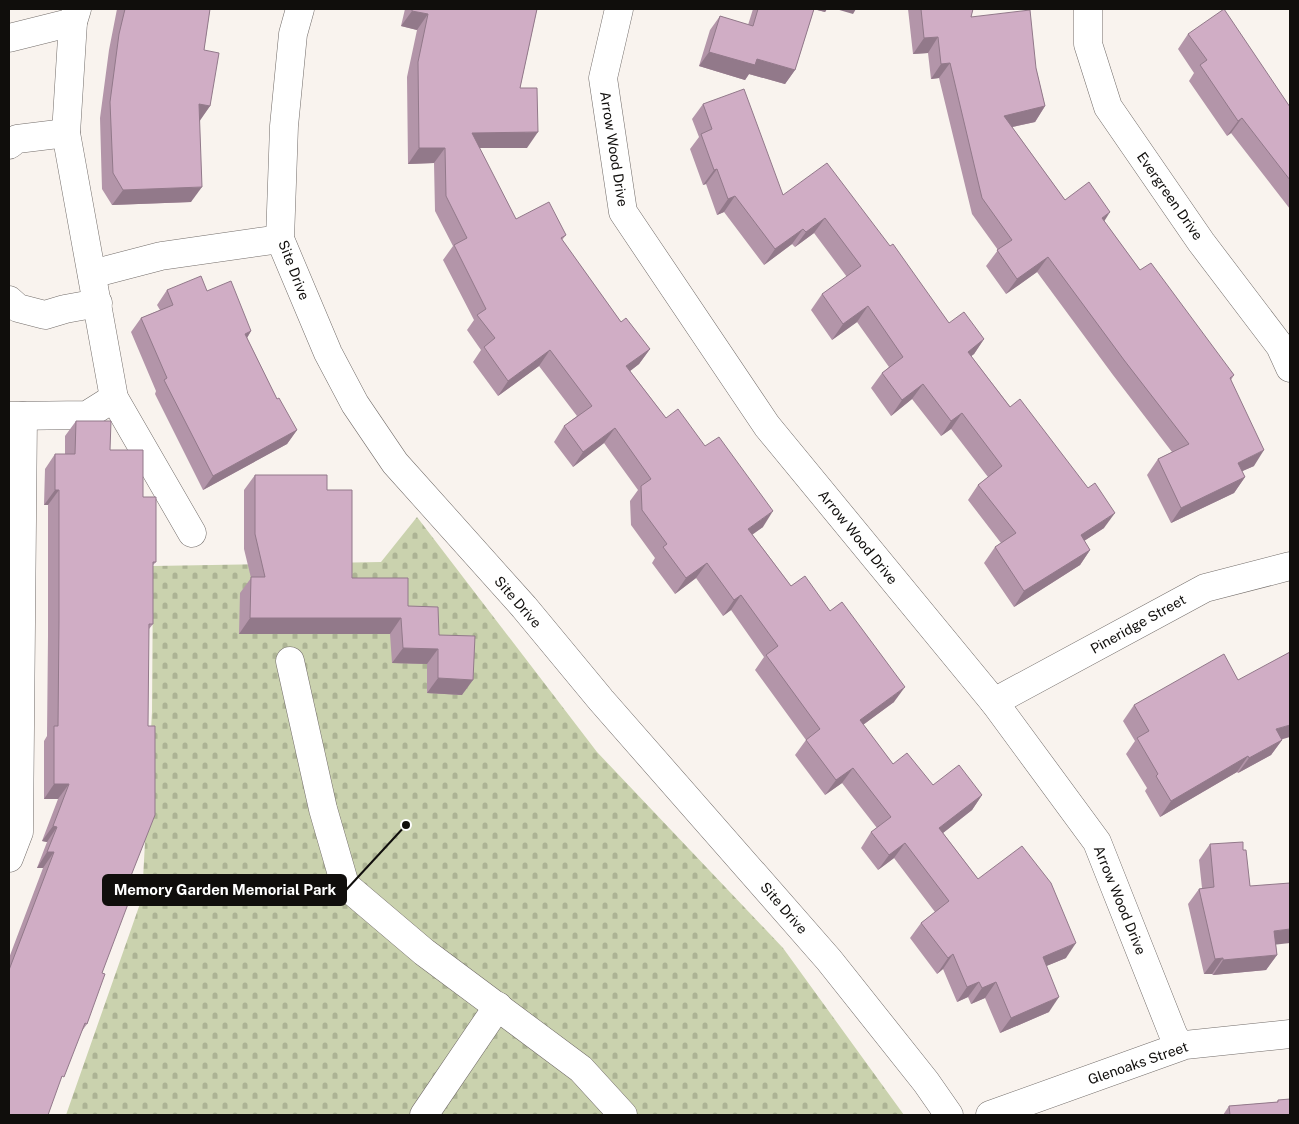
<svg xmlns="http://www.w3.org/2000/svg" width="1299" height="1124" font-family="'Public Sans',sans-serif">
<defs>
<pattern id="cemetery-stones" width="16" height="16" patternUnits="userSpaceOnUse" patternTransform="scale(1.25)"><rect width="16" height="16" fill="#cad2ae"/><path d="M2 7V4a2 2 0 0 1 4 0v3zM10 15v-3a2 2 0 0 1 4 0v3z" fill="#acb394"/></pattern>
</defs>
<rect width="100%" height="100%" fill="#f9f3ee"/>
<polygon fill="url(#cemetery-stones)" points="417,517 597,752 783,948 904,1115 66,1115 142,898 152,712 153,566 381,562"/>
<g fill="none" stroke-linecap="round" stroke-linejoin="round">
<defs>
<g id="minor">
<polyline points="77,9 73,22 66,133 114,398 192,533"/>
<polyline points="300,9 293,34 284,126 280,239 328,353 355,404 395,463 524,607 601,700 829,960 926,1082 949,1115"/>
<polyline points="619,9 603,78 623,212 767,426 994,702 1097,842 1173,1034 1180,1046"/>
<polyline points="1088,9 1088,44 1108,107 1201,242 1280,346 1290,368"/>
<polyline points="9,38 73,22"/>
<polyline points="9,145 17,139 66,133"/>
<polyline points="92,274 161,256 280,239"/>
<polyline points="9,300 18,308 45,315 65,309 98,303"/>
<polyline points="9,416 87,415 114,398"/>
<polyline points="290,661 323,809 345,885 424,952 581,1069 623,1115"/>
<polyline points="994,702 1205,588 1290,566"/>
<polyline points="9,858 19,832 23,416"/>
<polyline points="424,1115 498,1006"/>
<polyline points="990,1115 1185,1045 1290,1034"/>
</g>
</defs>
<use href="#minor" stroke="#736d6a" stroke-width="29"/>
<use href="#minor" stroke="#fff" stroke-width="28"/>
</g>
<g fill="#b395a9">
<polygon points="117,9 210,9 204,50 210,106 199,121 191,202 112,205 102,189 100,118 109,50"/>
<polygon points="405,9 537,9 520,88 527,148 479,148 516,219 566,235 562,240 621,322 650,349 639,364 630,371 666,418 763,527 752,534 791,586 894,702 863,725 893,764 933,785 982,795 972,810 943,833 978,879 1066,958 1046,966 1049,1012 1000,1033 985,998 971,1004 968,997 957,1002 943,969 937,974 910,938 921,923 935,912 894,858 878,870 861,848 871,832 877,828 842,783 825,795 795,755 806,740 755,670 764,657 731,610 723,616 696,578 675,594 652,563 655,558 631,525 630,501 638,490 604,443 573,467 554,442 564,426 577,416 539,366 498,396 473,362 481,350 467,330 474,320 443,260 453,246 435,211 434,163 408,164 407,77 417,30 401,26"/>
<polygon points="753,9 827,9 825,12 814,9 795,70 785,84 749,74 745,80 699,66 710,30 720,16 748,25"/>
<polygon points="908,9 973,9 971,17 1036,68 1045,106 1035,122 1012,127 1065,200 1104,221 1140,270 1234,375 1231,380 1254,466 1242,471 1245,477 1234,493 1171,523 1147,475 1158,459 1172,452 1113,375 1037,272 1006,294 986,266 998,250 972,214 939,78 931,79 928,53 913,54"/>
<polygon points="1188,34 1290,107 1290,209 1231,133 1227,136 1189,81 1194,73 1178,49"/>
<polygon points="703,104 783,195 890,246 949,323 984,339 974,354 971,356 1104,528 1084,541 1090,550 1080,565 1014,607 984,563 995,547 1001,543 968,500 978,485 988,477 951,429 941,436 912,399 891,416 871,388 882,373 889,367 857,322 832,340 811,310 822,294 847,277 814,233 795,247 792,244 764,265 724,212 717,215 706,184 703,185 690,149 699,137 692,119"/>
<polygon points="167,290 207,291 251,331 247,338 277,399 297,430 287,444 203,490 155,394 156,391 131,332 141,318 160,310 157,305"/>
<polygon points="76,421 110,450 143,497 156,562 153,565 153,624 149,629 121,901 102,973 87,1024 82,1031 9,1115 9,958 43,868 37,868 47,842 42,841 58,799 44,799 44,741 47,736 48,636 48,505 44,505 45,469 55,454 65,454 65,436"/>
<polygon points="255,475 327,490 352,578 408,606 439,635 462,695 427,693 427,664 392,663 390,634 239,634 240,593 251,578 244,549 244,490"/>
<polygon points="1238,680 1282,740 1271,755 1238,773 1237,772 1160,817 1145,791 1147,788 1126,754 1135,741 1123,721 1134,705"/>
<polygon points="1210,844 1243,850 1250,886 1276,945 1277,955 1266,970 1213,975 1212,974 1204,974 1188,904 1199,889 1202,888 1199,860"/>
<polygon points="1278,1100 1290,1115 1223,1115 1229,1106 1277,1102"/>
</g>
<g fill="#92798a">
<polygon points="813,9 827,9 825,12"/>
<polygon points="836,9 856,9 853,14"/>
<polygon points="412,11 428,14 417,30 401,26"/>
<polygon points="938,37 928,53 913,54 924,38"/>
<polygon points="709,52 757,59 795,70 785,84 749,74 745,80 699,66"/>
<polygon points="950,63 939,78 931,79 941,64"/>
<polygon points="199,104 210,106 199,122"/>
<polygon points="1045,106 1035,122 993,131 1004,116"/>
<polygon points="1242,118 1231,133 1227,136 1238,121"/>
<polygon points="538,132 527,148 461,148 472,133"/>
<polygon points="419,148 445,148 434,163 408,164"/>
<polygon points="717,169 706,184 703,185 714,170"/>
<polygon points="202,187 191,202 112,205 123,190"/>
<polygon points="735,196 724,212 717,215 728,199"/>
<polygon points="1110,212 1100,228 1102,218"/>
<polygon points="825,218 814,233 795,247 806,232"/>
<polygon points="803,229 792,244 764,265 775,249"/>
<polygon points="1048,257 1037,272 1006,294 1017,279"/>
<polygon points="868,306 857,322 832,340 843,324"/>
<polygon points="251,331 242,346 245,334"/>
<polygon points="984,339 974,354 957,367 968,352"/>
<polygon points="650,349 639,364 616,382 626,366"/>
<polygon points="550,350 539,366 498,396 508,381"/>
<polygon points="923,384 912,399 891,416 902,400"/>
<polygon points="962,413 951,429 941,436 951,421"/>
<polygon points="615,428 604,443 573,467 583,452"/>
<polygon points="297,430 287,444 203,490 213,476"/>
<polygon points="1264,450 1254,466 1227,478 1238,463"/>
<polygon points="1245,477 1234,493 1171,523 1181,508"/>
<polygon points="55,490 59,490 48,505 44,505"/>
<polygon points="773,511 763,527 738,545 748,529"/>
<polygon points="1115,513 1104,528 1070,550 1081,535"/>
<polygon points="1090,550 1080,565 1014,607 1024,591"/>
<polygon points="707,563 696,578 675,594 686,578"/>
<polygon points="741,595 731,610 723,616 734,600"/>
<polygon points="250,618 401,618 390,634 239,634"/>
<polygon points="403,648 438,649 427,664 392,663"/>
<polygon points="438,678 473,680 462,695 427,693"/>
<polygon points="905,687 894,702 849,735 860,720"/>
<polygon points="1290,725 1290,737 1266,744 1276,729"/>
<polygon points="1282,740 1271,755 1238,773 1249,758"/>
<polygon points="1248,756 1237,772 1160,817 1171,801"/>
<polygon points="853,768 842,783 825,795 836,780"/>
<polygon points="54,784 69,784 58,799 44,799"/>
<polygon points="982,795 972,810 929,844 939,828"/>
<polygon points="53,826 57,827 47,842 42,841"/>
<polygon points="905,843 894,858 878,870 889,855"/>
<polygon points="47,852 54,852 43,868 37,868"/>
<polygon points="1290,929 1290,943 1263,946 1274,931"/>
<polygon points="1076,943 1066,958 1032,972 1043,957"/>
<polygon points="953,954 943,969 937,974 948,958"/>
<polygon points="1277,955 1266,970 1213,975 1223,960"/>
<polygon points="1223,958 1212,974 1204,974 1215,959"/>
<polygon points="979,982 968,997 957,1002 967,987"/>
<polygon points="996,982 985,998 971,1004 982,988"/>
<polygon points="1059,997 1049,1012 1000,1033 1011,1018"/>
</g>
<g fill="#d0adc5" stroke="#92798a">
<polygon points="125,9 210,9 204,50 219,53 210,106 199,104 202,187 123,190 113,173 110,102 119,34"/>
<polygon points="412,9 537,9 520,88 537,88 538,132 472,133 516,219 549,202 566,235 561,238 621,322 626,318 650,349 626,366 666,418 678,409 705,446 719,437 773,511 748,529 791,586 805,576 830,611 842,602 905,687 860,720 893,764 907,753 933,785 959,765 982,795 939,828 978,879 1022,846 1051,883 1076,943 1043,957 1059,997 1011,1018 996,982 982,988 979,982 967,987 953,954 948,958 921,923 949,901 905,843 889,855 871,832 891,817 853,768 836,780 806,740 820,729 766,655 778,646 741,595 734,600 707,563 686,578 663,547 667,544 642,510 641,486 651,479 615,428 583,452 564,426 592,406 550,350 508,381 484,347 495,338 477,315 486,309 454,245 467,238 446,196 445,148 419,148 418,62 428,14 412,11"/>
<polygon points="758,9 814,9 795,70 757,59 755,65 709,52 720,16 753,26"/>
<polygon points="921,9 973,9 971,17 1030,10 1036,68 1045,106 1004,116 1065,200 1089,182 1110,212 1102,218 1140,270 1151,263 1234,375 1230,378 1264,450 1238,463 1245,477 1181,508 1158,459 1189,444 1124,360 1048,257 1017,279 997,250 1012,240 982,198 950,63 941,64 938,37 924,38"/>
<polygon points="1224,9 1290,107 1290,180 1242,118 1238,121 1200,65 1207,60 1188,34"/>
<polygon points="744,89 783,195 827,163 890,246 893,244 949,323 964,312 984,339 968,352 1010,407 1020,399 1088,488 1095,483 1115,513 1081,535 1090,550 1024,591 995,547 1016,533 978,485 1002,466 962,413 951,421 923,384 902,400 882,373 903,357 868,306 843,324 822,294 861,266 825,218 806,232 803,229 775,249 735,196 728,199 717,169 714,170 701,134 712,129 703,104"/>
<polygon points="201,276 207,291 231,281 251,331 245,334 277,399 279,398 297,430 213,476 164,380 167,378 141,318 173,305 167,290"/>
<polygon points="76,421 111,421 110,450 143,450 143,497 156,497 156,562 153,562 153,624 149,624 148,726 155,726 155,815 121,901 128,904 102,973 105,974 87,1024 85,1023 64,1077 62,1076 48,1115 9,1115 9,970 54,852 47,852 57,827 53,826 69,784 54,784 54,726 58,726 59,621 59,490 55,490 55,454 75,454"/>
<polygon points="255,475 327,475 327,490 352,490 352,578 408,578 408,606 438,607 439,635 475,636 473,680 438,678 438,649 403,648 401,618 250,618 251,577 265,577 255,534"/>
<polygon points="1290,652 1290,725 1276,729 1282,740 1249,758 1248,756 1171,801 1156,776 1158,774 1137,738 1149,731 1134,705 1224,654 1238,680"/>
<polygon points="1243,842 1243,850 1246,850 1250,886 1290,883 1290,929 1274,931 1277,955 1223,960 1223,958 1215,959 1199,889 1214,887 1210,844"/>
<polygon points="1290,1099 1290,1115 1230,1115 1229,1106 1278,1102 1278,1100"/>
</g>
<g text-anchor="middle" stroke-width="4" stroke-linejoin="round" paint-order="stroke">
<g font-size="14" fill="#100e0c" stroke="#fff">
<text transform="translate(614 149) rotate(81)" y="5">Arrow Wood Drive</text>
<text transform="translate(1170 196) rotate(55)" y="5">Evergreen Drive</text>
<text transform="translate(294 270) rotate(69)" y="5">Site Drive</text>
<text transform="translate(858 537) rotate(51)" y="5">Arrow Wood Drive</text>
<text transform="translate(518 602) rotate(49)" y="5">Site Drive</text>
<text transform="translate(1138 624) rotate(-29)" y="5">Pineridge Street</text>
<text transform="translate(1120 900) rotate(68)" y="5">Arrow Wood Drive</text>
<text transform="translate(784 908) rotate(49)" y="5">Site Drive</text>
<text transform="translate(1138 1063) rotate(-19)" y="5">Glenoaks Street</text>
</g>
</g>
<path fill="none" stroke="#100e0c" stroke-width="2" d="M406 825L346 890"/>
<circle fill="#100e0c" stroke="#fff" stroke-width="2" cx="406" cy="825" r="5"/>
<rect fill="#100e0c" stroke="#100e0c" stroke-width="2" x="103" y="875" width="243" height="30" rx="5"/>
<g font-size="15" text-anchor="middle" font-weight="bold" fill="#fff">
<text x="225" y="895">Memory Garden Memorial Park</text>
</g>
<rect width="1299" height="1124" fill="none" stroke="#100e0c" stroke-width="20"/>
</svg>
